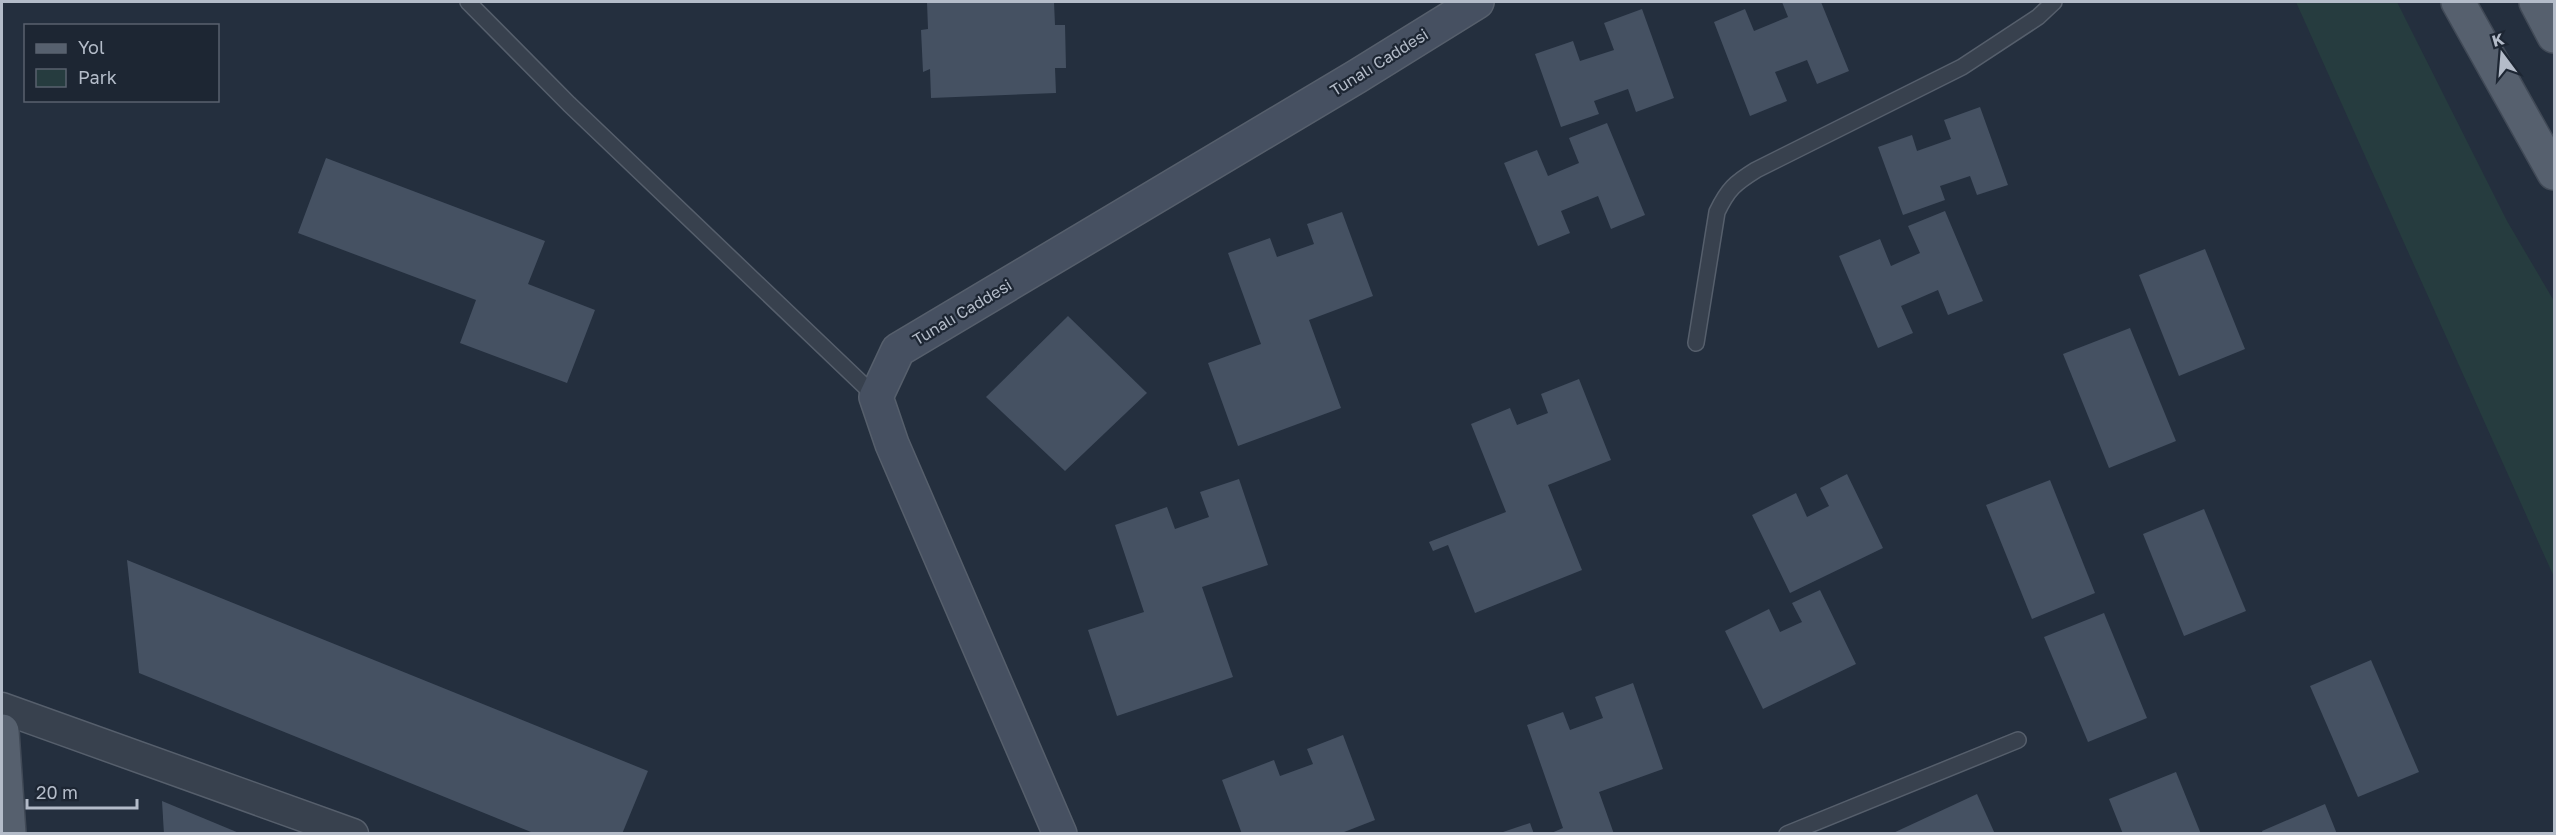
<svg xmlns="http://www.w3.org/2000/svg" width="2556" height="835" font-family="'Golos Text',sans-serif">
<rect width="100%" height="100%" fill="#242f3e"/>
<polygon fill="#263c3f" points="2296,2 2397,2 2507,221 2554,301 2554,577"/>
<g fill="#455162">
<polygon points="927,2 1054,2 1055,25 1065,25 1066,68 1055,68 1056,93 931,98 930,69 923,72 921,30 928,29"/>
<polygon points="1782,2 1821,2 1849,71 1817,84 1807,60 1775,72 1787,101 1750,116 1714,22 1745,9 1754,31 1788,17"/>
<polygon points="1642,9 1674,98 1636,112 1628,89 1594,101 1599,114 1561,127 1535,54 1573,41 1580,61 1614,50 1604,23"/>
<polygon points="1980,107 2008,185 1977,195 1970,176 1940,186 1945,200 1903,215 1878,147 1912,135 1917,151 1951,139 1944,120"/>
<polygon points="1607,123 1645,215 1611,229 1598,196 1561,211 1570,233 1538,246 1504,163 1537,150 1548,176 1579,163 1569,138"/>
<polygon points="326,158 545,241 528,284 595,310 567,383 460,343 476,300 298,233"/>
<polygon points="1945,211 1983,301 1948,315 1938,290 1901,306 1913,333 1878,348 1839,256 1880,239 1891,266 1920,253 1908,226"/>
<polygon points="1342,212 1373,296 1309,320 1341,408 1238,446 1208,363 1261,344 1228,253 1270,238 1277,257 1314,244 1307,224"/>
<polygon points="2205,249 2245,349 2179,376 2139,275"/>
<polygon points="1068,316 1147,393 1065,471 986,397"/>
<polygon points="2130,328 2176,441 2109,468 2063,354"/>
<polygon points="1579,379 1611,460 1548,485 1582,570 1475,613 1448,545 1433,551 1429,542 1506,512 1471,424 1510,408 1517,425 1548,413 1541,394"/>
<polygon points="1847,474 1883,548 1790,593 1752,515 1796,493 1807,517 1829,506 1820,488"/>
<polygon points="1239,479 1268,565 1202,587 1233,677 1117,716 1088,630 1144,612 1115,525 1167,507 1175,529 1209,517 1200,492"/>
<polygon points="2050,480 2095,593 2032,619 1986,505"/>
<polygon points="2204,509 2246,611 2184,636 2143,534"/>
<polygon points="127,560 648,771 622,834 536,834 139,673"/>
<polygon points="1820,590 1856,664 1763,709 1725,631 1769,609 1780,632 1802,622 1792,603"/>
<polygon points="2104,613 2147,718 2088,742 2044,637"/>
<polygon points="2371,660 2419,772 2358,797 2310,686"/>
<polygon points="1633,683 1663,769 1599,792 1614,834 1549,834 1563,828 1527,725 1563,712 1570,730 1603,718 1595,697"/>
<polygon points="1343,735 1375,820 1339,834 1242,834 1222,780 1274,760 1280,776 1313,764 1307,749"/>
<polygon points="2176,772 2201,834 2123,834 2109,799"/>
<polygon points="1977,794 1995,834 1891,834"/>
<polygon points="162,801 239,833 239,834 164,834"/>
<polygon points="2325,804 2337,834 2263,834 2262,831"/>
<polygon points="1530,823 1534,834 1500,834 1500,833"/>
</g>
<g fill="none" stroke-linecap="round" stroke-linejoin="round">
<defs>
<g id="lane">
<polyline points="468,2 569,104 876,397"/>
<path d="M1696,343L1717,212C1728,189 1735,183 1756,170L1962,67L2038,17L2054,2"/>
<polyline points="1787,834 2018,740"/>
</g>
<polyline id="street" points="2,708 353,834"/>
<polyline id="secondary" points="1060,834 892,444 876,397 898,350 1356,77 1477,2"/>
<g id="primary">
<polyline points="2458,2 2554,173"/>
<polyline points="2536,2 2554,36"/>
<polyline points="2,731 9,834"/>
</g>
</defs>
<use href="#lane" stroke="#565f6c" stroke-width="18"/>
<use href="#street" stroke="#565f6c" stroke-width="33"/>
<use href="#secondary" stroke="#565f6c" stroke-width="36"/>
<use href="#primary" stroke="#414a57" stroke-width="36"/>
<use href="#lane" stroke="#38414e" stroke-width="15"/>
<use href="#street" stroke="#38414e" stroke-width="30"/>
<use href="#secondary" stroke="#465061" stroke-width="33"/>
<use href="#primary" stroke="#56606e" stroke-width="33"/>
</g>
<g text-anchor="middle" stroke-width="4.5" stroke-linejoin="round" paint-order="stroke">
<g font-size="16" fill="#b4bcc9" stroke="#1d2633">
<text transform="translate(1379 62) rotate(-32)" y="6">Tunalı Caddesi</text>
<text transform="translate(962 312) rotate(-31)" y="6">Tunalı Caddesi</text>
</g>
</g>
<rect width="2556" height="835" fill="none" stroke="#b4bcc9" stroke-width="6"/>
<rect x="24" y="24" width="195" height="78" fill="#1d2633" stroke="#59626f" stroke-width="1.5"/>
<rect x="36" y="44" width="30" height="9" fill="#56606e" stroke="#59626f" stroke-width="1.5"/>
<text x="78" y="54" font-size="18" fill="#b4bcc9">Yol</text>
<rect x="36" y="69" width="30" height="18" fill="#263c3f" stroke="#59626f" stroke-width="1.5"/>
<text x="78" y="84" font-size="18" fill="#b4bcc9">Park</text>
<g transform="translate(2502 54) rotate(344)" stroke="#1d2633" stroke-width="4.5" paint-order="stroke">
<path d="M0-4.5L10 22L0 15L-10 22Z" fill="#b4bcc9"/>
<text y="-9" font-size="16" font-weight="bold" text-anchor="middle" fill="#b4bcc9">K</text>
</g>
<path d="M27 799v9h110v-9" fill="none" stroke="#b4bcc9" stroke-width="3"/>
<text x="36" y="799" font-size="18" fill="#b4bcc9" stroke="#1d2633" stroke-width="4.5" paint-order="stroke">20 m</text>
</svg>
